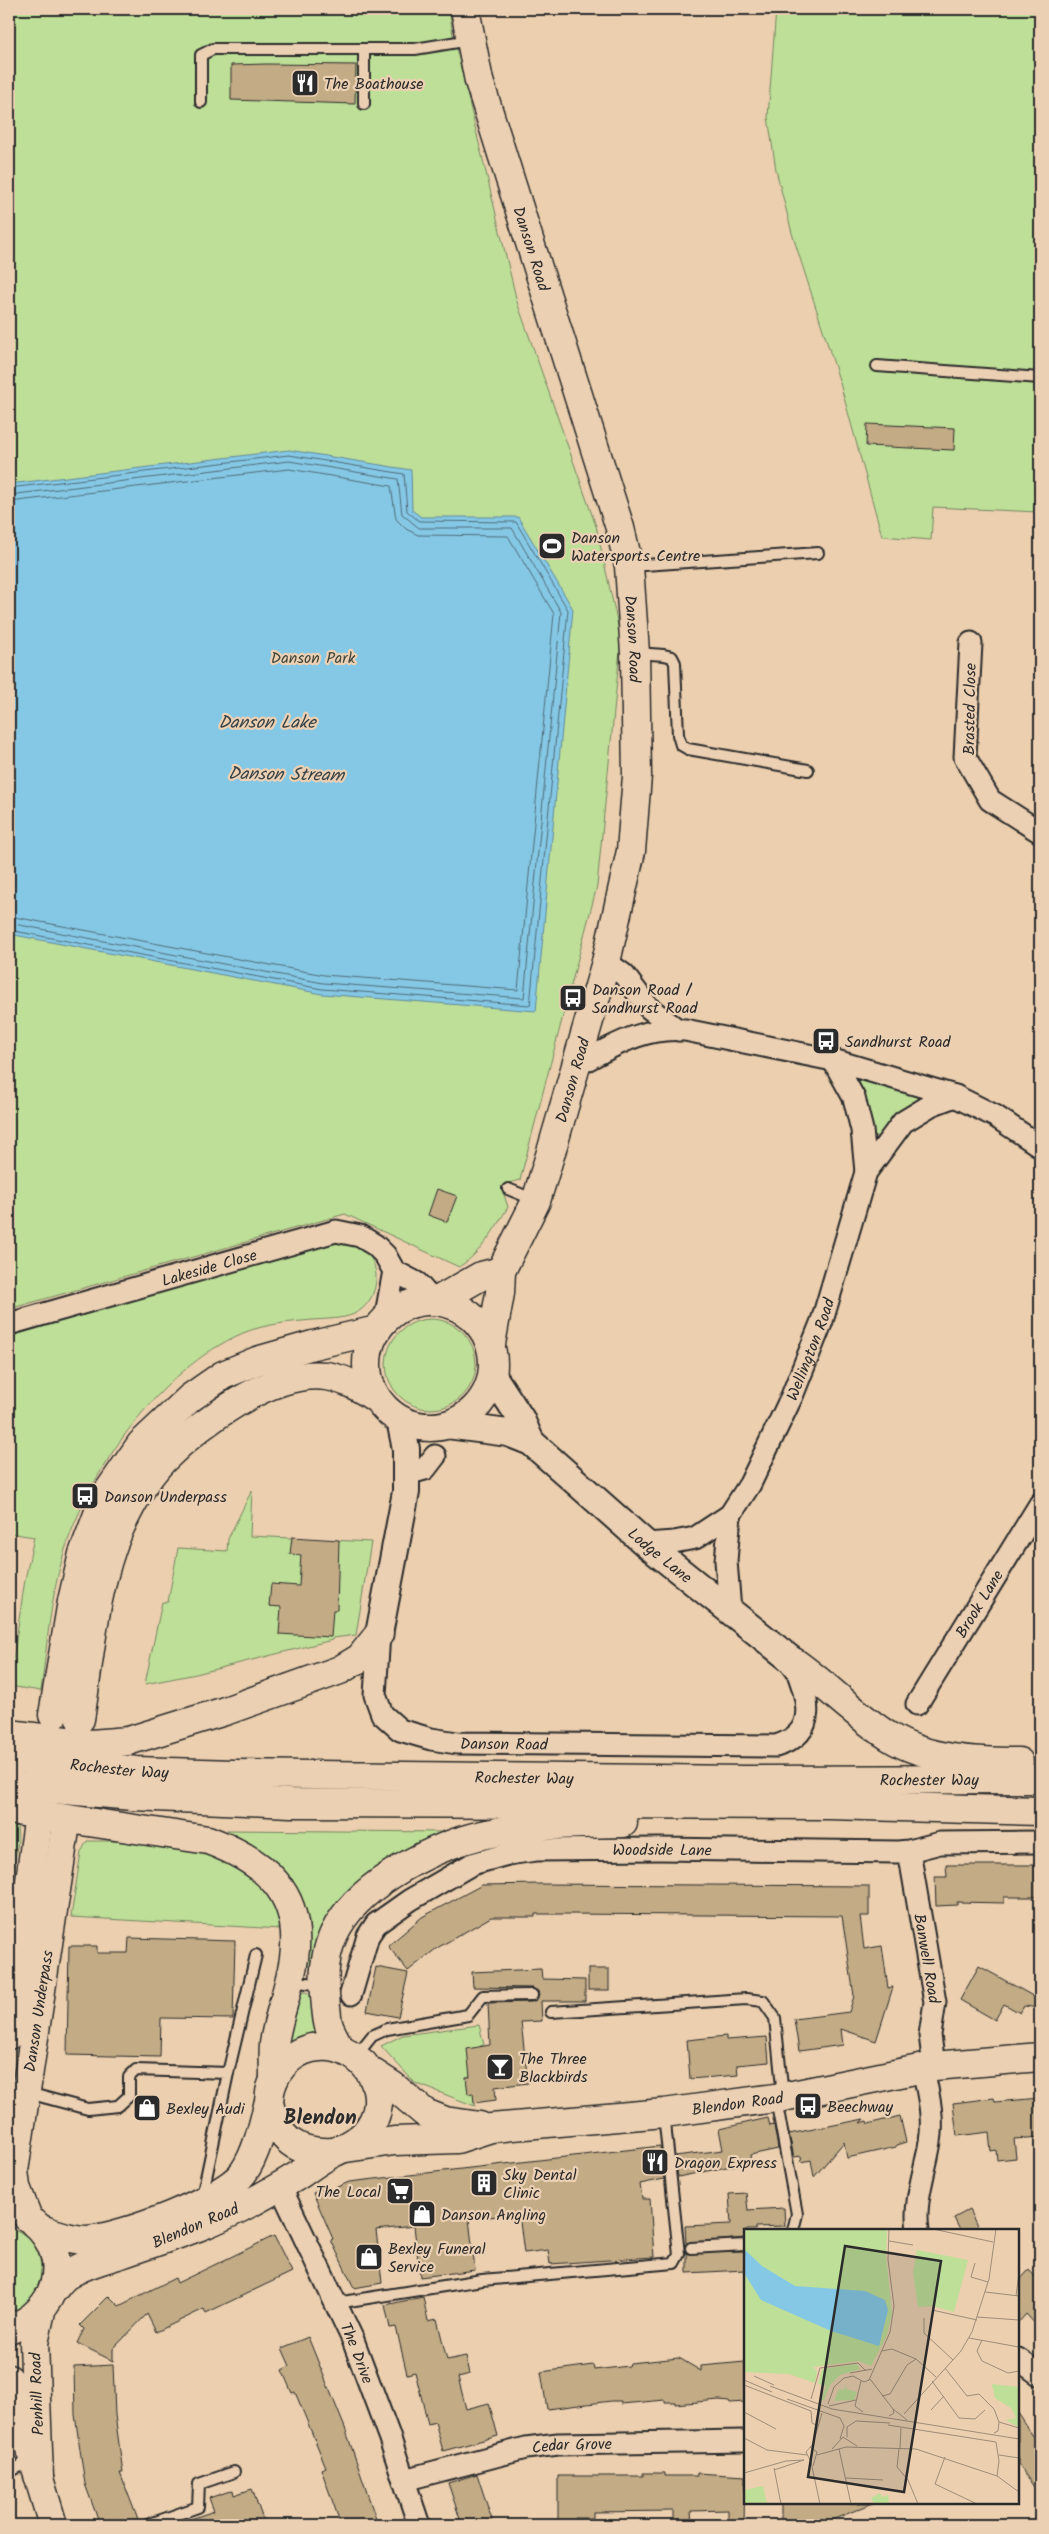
<svg xmlns="http://www.w3.org/2000/svg" width="1049" height="2534" font-family="Kalam,sans-serif">
<rect width="100%" height="100%" fill="#ebcfae"/>
<filter id="ink" filterUnits="userSpaceOnUse"><feTurbulence type="fractalNoise" baseFrequency=".02" numOctaves="2"/><feDisplacementMap in="SourceGraphic" scale="10" xChannelSelector="R" yChannelSelector="G"/><feConvolveMatrix kernelMatrix="1 2 1 2 8 2 1 2 1" color-interpolation-filters="sRGB"/></filter>
<g filter="url(#ink)">
<g fill="#bedf97" stroke="#748561">
<path d="M9,9H449L453,35L517,302L596,526L621,639L597,886L520,1180L509,1183L504,1195L508,1207C494,1230 482,1252 459,1267L345,1214L9,1309Z"/>
<polygon points="776,9 1040,9 1040,500 1038,512 933,507 931,540 882,536 840,383 792,233 776,170 768,117"/>
<polygon points="852,1074 925,1094 906,1109 879,1137 872,1135"/>
<path d="M332,1240C343,1241 355,1243 364,1250C384,1267 378,1303 354,1314C343,1319 326,1319 313,1320C290,1322 265,1324 243,1333C160,1369 88,1471 63,1556C50,1600 47,1646 41,1691L9,1686L25,1580L34,1537L9,1533V1337Z"/>
<circle cx="431" cy="1364" r="45"/>
<polygon points="252,1490 250,1536 371,1542 356,1635 333,1638 332,1640 196,1674 145,1684 162,1602 168,1602 178,1548 227,1551 228,1539"/>
<polygon points="9,1822 17,1823 18,1841 9,1894"/>
<path d="M227,1830L445,1832L447,1835L426,1844L312,1967L304,1965C302,1949 302,1903 296,1891C283,1861 254,1846 227,1830Z"/>
<polygon points="87,1841 123,1841 185,1846 252,1867 280,1912 281,1929 71,1917 81,1852"/>
<polygon points="305,1992 313,1995 320,2037 282,2044 299,1993"/>
<polygon points="479,2025 484,2045 480,2046 474,2076 466,2077 473,2093 475,2106 415,2083 381,2046 403,2035"/>
<path d="M9,2228C40,2234 50,2274 32,2298C26,2306 17,2310 9,2313Z"/>
</g>
<polygon fill="#85c8e6" stroke="#61899b" points="289,450 411,470 412,510 421,517 518,517 573,609 536,1011 322,994 9,934 9,484"/>
<g fill="none" stroke-linecap="round" stroke-linejoin="round">
<g stroke="#4f6a76" stroke-width="1">
<polyline points="9,488 289,455 404,474 407,511 419,521 516,522 568,610 530,1005 322,989 9,930"/>
<polyline points="9,495 289,461 398,479 402,514 419,528 512,528 561,612 524,998 323,983 9,923"/>
<polyline points="9,502 289,469 391,486 396,519 406,529 418,535 508,536 554,614 518,990 324,975 9,916"/>
</g>
</g>
<g fill="#c2ab85" stroke="#2b2b2b">
<polygon points="267,64 356,65 355,104 231,100 231,65"/>
<polygon points="867,424 955,428 954,450 866,446"/>
<polygon points="437,1189 457,1196 447,1222 428,1215"/>
<polygon points="292,1537 339,1540 337,1610 333,1610 331,1637 279,1634 281,1607 269,1606 271,1584 299,1586 301,1555 290,1554"/>
<polygon points="946,1865 1040,1865 1040,1897 1004,1897 1004,1903 957,1902 957,1905 936,1906 935,1877 947,1877"/>
<polygon points="542,1884 869,1886 869,1916 860,1916 864,1949 882,1946 888,1988 893,1987 876,2041 841,2029 843,2045 799,2051 794,2019 849,2012 854,1996 842,1916 564,1914 535,1914 535,1917 491,1917 437,1948 408,1971 388,1946 422,1917 482,1885"/>
<polygon points="129,1938 235,1941 233,2019 161,2018 160,2057 67,2055 69,1946 97,1946 97,1953 128,1953"/>
<polygon points="979,1966 1040,2000 1040,2008 1024,2006 1020,2013 1004,2004 995,2020 960,2000"/>
<polygon points="376,1967 408,1973 398,2017 367,2011"/>
<polygon points="541,1969 542,1979 585,1980 585,2001 541,2001 542,2021 521,2022 528,2083 495,2087 496,2100 474,2103 473,2093 468,2094 466,2077 470,2077 467,2049 490,2045 488,2003 532,2002 539,1995 538,1991 532,1988 473,1987 472,1972"/>
<rect x="588" y="1969" width="21" height="21"/>
<polygon points="726,2036 726,2040 767,2037 769,2062 737,2065 738,2075 690,2079 687,2040"/>
<polygon points="994,2098 995,2102 1040,2098 1040,2137 1014,2139 1016,2158 997,2160 996,2150 991,2151 989,2132 957,2136 953,2103"/>
<polygon points="900,2116 906,2142 896,2145 896,2147 847,2158 844,2142 814,2177 811,2160 802,2162 801,2156 794,2157 789,2134 864,2119 860,2123 867,2121 868,2124"/>
<polygon points="768,2118 770,2126 774,2125 778,2149 750,2155 751,2162 678,2177 675,2156 723,2150 719,2129"/>
<polygon points="660,2146 664,2179 640,2184 642,2199 650,2199 654,2257 550,2264 548,2250 524,2253 519,2214 469,2219 475,2270 420,2277 414,2226 376,2230 382,2283 354,2288 331,2240 333,2239 313,2193 327,2187 328,2191 349,2182"/>
<polygon points="746,2193 748,2210 784,2208 785,2226 756,2227 756,2230 745,2230 745,2238 686,2243 685,2226 731,2224 729,2194"/>
<polygon points="969,2210 979,2230 960,2230 954,2218"/>
<polygon points="274,2236 292,2272 206,2313 204,2309 156,2332 147,2314 113,2349 113,2361 77,2343 84,2329 80,2325 109,2296 119,2306 175,2278 177,2283"/>
<polygon points="745,2252 745,2270 687,2273 687,2253"/>
<polygon points="1029,2270 1040,2282 1040,2329 1026,2314 1018,2323 1018,2282"/>
<polygon points="423,2297 428,2321 437,2319 447,2360 466,2356 470,2374 458,2377 466,2409 489,2403 498,2436 443,2451 435,2422 428,2424 415,2372 407,2374 396,2327 390,2328 385,2305"/>
<polygon points="308,2337 345,2428 378,2525 341,2525 321,2469 326,2467 295,2392 292,2393 282,2370 290,2366 282,2348"/>
<polygon points="679,2358 701,2371 701,2366 745,2362 745,2402 730,2403 729,2401 719,2400 675,2404 675,2402 665,2402 665,2400 621,2404 621,2401 611,2401 547,2409 541,2372 593,2365 594,2370 629,2366 630,2363"/>
<polygon points="113,2365 115,2415 123,2473 120,2473 140,2525 100,2525 85,2484 75,2415 74,2367"/>
<polygon points="1018,2413 1033,2436 1040,2431 1040,2496 1018,2464"/>
<polygon points="643,2473 665,2473 665,2476 697,2476 697,2473 745,2476 744,2522 728,2523 728,2510 691,2511 692,2525 674,2525 674,2511 593,2512 593,2518 575,2518 576,2522 558,2522 558,2476 643,2476"/>
<polygon points="477,2474 489,2511 494,2525 462,2525 448,2483"/>
<polygon points="252,2489 265,2525 182,2525 182,2522 214,2511 209,2498 233,2490 234,2495"/>
<polygon points="781,2503 873,2503 820,2525 781,2525"/>
</g>
<g fill="none" stroke-linecap="round" stroke-linejoin="round">
<defs>
<g id="service">
<polyline points="364,50 364,104"/>
<polyline points="201,102 201,55 213,49 415,49 470,40"/>
<polyline points="877,366 1040,378"/>
<polyline points="630,566 818,553"/>
<polyline points="636,653 664,655 672,657 675,663 678,735 681,745 688,749 808,770"/>
<polyline points="508,1189 535,1200"/>
<polyline points="290,1981 323,1985"/>
<polyline points="551,2012 746,1999 763,2001 775,2018 783,2096"/>
<polyline points="356,2056 372,2036 387,2029 468,2015 483,1996 532,1995"/>
<polyline points="228,2073 256,1955"/>
<polyline points="28,2093 88,2109 118,2106 129,2096 129,2077 136,2070 228,2073 202,2197"/>
<polyline points="776,2099 797,2214 793,2230"/>
<polyline points="691,2248 745,2245"/>
<polyline points="336,2303 482,2280 674,2263 679,2254 664,2115"/>
<polyline points="9,2472 32,2460"/>
<polyline points="147,2525 198,2507 199,2484 234,2472"/>
</g>
<g id="minor">
<polyline points="971,643 965,757 990,800 1040,832"/>
<polyline points="606,962 624,975 649,1008 678,1030"/>
<polyline points="833,1060 854,1098 862,1130 866,1172"/>
<path d="M577,1065C612,1047 643,1026 685,1030L833,1060L955,1096L995,1116L1040,1146"/>
<polyline points="385,1320 394,1271"/>
<path id="s1" d="M9,1324L336,1231L360,1236L375,1245L385,1255L394,1271L417,1283L432,1300"/>
<polyline points="407,1474 425,1469 435,1456"/>
<polyline points="730,1515 726,1561 730,1610"/>
<path id="s2" d="M646,1544L674,1542L695,1538L730,1515L750,1484L792,1396L822,1321L866,1172L903,1122L931,1105L955,1096"/>
<path id="s3" d="M379,1634L375,1695L382,1714L400,1730L431,1739L457,1743L776,1746C822,1732 806,1695 794,1662"/>
<path id="s4" d="M917,1704L1040,1504"/>
<path id="s5" d="M909,1851L935,2002L930,2035L934,2066"/>
<path id="s6" d="M351,1994L368,1936L376,1924L410,1900L472,1864L508,1854L536,1850L659,1849L898,1852L909,1851L940,1843L1040,1842"/>
<path id="s7" d="M280,2186L353,2340L389,2436L419,2525"/>
<path d="M918,2230C913,2198 928,2165 931,2134C933,2111 927,2090 923,2068"/>
<polyline points="1018,2359 1040,2375"/>
<path id="s8" d="M404,2480L526,2448L558,2444L745,2441"/>
</g>
<g id="tertiary">
<polyline points="493,1376 521,1419 531,1442"/>
<path id="s9" d="M447,1425L508,1433L531,1442L646,1544L794,1662"/>
<polyline points="379,1634 406,1492 406,1449 400,1420"/>
</g>
<g id="secondary">
<polyline points="373,2073 393,2086 425,2113 445,2121 480,2126"/>
<path id="s10" d="M346,2148L394,2141L457,2139L491,2128L664,2113L783,2097L934,2066L1040,2057"/>
</g>
<g id="primary">
<path id="s11" d="M465,9L479,81L620,528L629,566L635,653L637,776L631,851L606,962L551,1152L536,1201L501,1271L500,1293L491,1344"/>
<polyline points="437,1301 481,1276 501,1271"/>
<circle cx="430" cy="1364" r="63"/>
<polyline points="53,1715 72,1601 83,1554 105,1496 141,1444 190,1398 223,1375 257,1361 313,1345 377,1330"/>
<path d="M80,1719C90,1659 94,1586 119,1530C130,1506 144,1480 163,1460C199,1424 272,1369 326,1376C346,1379 361,1388 377,1399"/>
<polyline points="9,2035 37,1829"/>
<path d="M269,2103C278,2140 296,2154 334,2152"/>
<path id="s12" d="M28,2218L16,2187L14,2171L65,1830"/>
<path d="M41,2229C56,2234 71,2240 87,2240C120,2238 223,2200 243,2173C256,2155 263,2126 268,2105C270,2100 269,2094 271,2088C277,2066 296,2048 320,2047C366,2044 397,2097 365,2133C356,2143 345,2147 333,2153C321,2159 309,2168 297,2176C266,2195 232,2214 198,2227C172,2237 146,2245 121,2254C104,2259 84,2264 69,2274C63,2277 58,2284 54,2289"/>
<path d="M9,2329C56,2314 75,2258 34,2223"/>
<polyline points="9,2379 53,2525"/>
<polyline points="39,2478 34,2343 41,2311"/>
</g>
<g id="trunk">
<path d="M794,1662C827,1685 856,1716 890,1737C926,1760 978,1762 1019,1762"/>
<polyline points="9,1734 91,1744 128,1741 225,1711 340,1670 360,1658 379,1634"/>
<path id="s13" d="M9,1757L136,1771L234,1774L745,1780L1040,1779"/>
<polyline points="9,1785 133,1796 291,1803 829,1805 1040,1811"/>
<path d="M9,1810L208,1840C264,1861 303,1892 294,1958C290,1987 278,2015 274,2044C273,2055 274,2067 274,2079"/>
<path d="M341,2049C337,2043 333,2036 330,2029C327,2023 327,2014 326,2007C323,1978 323,1951 338,1926C364,1881 438,1844 487,1834C532,1824 577,1824 623,1823"/>
</g>
</defs>
<use href="#service" stroke="#2b2b2b" stroke-width="14"/>
<use href="#minor" stroke="#2b2b2b" stroke-width="25"/>
<use href="#tertiary" stroke="#2b2b2b" stroke-width="30"/>
<use href="#secondary" stroke="#2b2b2b" stroke-width="31"/>
<use href="#primary" stroke="#2b2b2b" stroke-width="31"/>
<use href="#trunk" stroke="#2b2b2b" stroke-width="31"/>
<use href="#service" stroke="#ecd0b3" stroke-width="10"/>
<use href="#minor" stroke="#ecd0b3" stroke-width="21"/>
<use href="#tertiary" stroke="#ecd0b3" stroke-width="26"/>
<use href="#secondary" stroke="#ecd0b3" stroke-width="28"/>
<use href="#primary" stroke="#ecd0b3" stroke-width="28"/>
<use href="#trunk" stroke="#ecd0b3" stroke-width="28"/>
</g>
</g>
<defs>
<symbol id="restaurant-square" viewBox="-11 -11 22 22"><rect x="-9" y="-9" width="18" height="18" rx="4" fill="#2b2b2b" stroke="#ecd0b3"/><path d="M-5-6h1v4h1v-4h1v4h1v-4h1v5L-1.5 .5V6h-2V.5L-5-1ZM5-6V6H3V1.5H1.5Q1.5-4 5-6Z" fill="#fff"/></symbol>
<symbol id="stadium-square" viewBox="-11 -11 22 22"><rect x="-9" y="-9" width="18" height="18" rx="4" fill="#2b2b2b" stroke="#ecd0b3"/><path d="M0-5a6.5 5 0 1 0 0 10a6.5 5 0 1 0 0-10ZM-3.5-1.8h7v3.6h-7Z" fill="#fff"/></symbol>
<symbol id="bus-square" viewBox="-11 -11 22 22"><rect x="-9" y="-9" width="18" height="18" rx="4" fill="#2b2b2b" stroke="#ecd0b3"/><path d="M-5-6H5V4H4V6H2V4H-2V6H-4V4H-5ZM-3.5-4V0h7V-4ZM-3.5 1.2v1.5H-2V1.2ZM2 1.2v1.5H3.5V1.2Z" fill="#fff"/></symbol>
<symbol id="bar-square" viewBox="-11 -11 22 22"><rect x="-9" y="-9" width="18" height="18" rx="4" fill="#2b2b2b" stroke="#ecd0b3"/><path d="M-6-5H6L.8 .8V4.5H3.5V6h-7V4.5H-.8V.8Z" fill="#fff"/></symbol>
<symbol id="shop-square" viewBox="-11 -11 22 22"><rect x="-9" y="-9" width="18" height="18" rx="4" fill="#2b2b2b" stroke="#ecd0b3"/><path d="M-5-2.5h2.3a2.7 3.5 0 0 1 5.4 0H5L5.5 6h-11ZM-1.5-2.5h3a1.5 2.3 0 0 0-3 0Z" fill="#fff"/></symbol>
<symbol id="building-square" viewBox="-11 -11 22 22"><rect x="-9" y="-9" width="18" height="18" rx="4" fill="#2b2b2b" stroke="#ecd0b3"/><path d="M-4-6H4V6H1V3H-1V6H-4ZM-2.5-4.3h1.7v1.8h-1.7ZM.8-4.3h1.7v1.8H.8ZM-2.5-1h1.7V.8h-1.7ZM.8-1h1.7V.8H.8Z" fill="#fff"/></symbol>
<symbol id="supermarket-square" viewBox="-11 -11 22 22"><rect x="-9" y="-9" width="18" height="18" rx="4" fill="#2b2b2b" stroke="#ecd0b3"/><path d="M-6-5.5h2.5l.6 2H6L4.5 2H-2.5L-4.4-4H-6ZM-1.5 3.2a1.3 1.3 0 1 0 .1 0ZM3 3.2a1.3 1.3 0 1 0 .1 0Z" fill="#fff"/></symbol>
</defs>
<g fill-rule="evenodd">
<use href="#restaurant-square" x="289" y="67" width="32" height="32"/>
<use href="#stadium-square" x="536" y="530" width="32" height="32"/>
<use href="#bus-square" x="557" y="982" width="32" height="32"/>
<use href="#bus-square" x="810" y="1025" width="32" height="32"/>
<use href="#bus-square" x="69" y="1480" width="32" height="32"/>
<use href="#bar-square" x="484" y="2051" width="32" height="32"/>
<use href="#bus-square" x="792" y="2090" width="32" height="32"/>
<use href="#shop-square" x="131" y="2092" width="32" height="32"/>
<use href="#restaurant-square" x="639" y="2146" width="32" height="32"/>
<use href="#building-square" x="468" y="2167" width="32" height="32"/>
<use href="#supermarket-square" x="384" y="2175" width="32" height="32"/>
<use href="#shop-square" x="406" y="2198" width="32" height="32"/>
<use href="#shop-square" x="353" y="2241" width="32" height="32"/>
</g>
<g text-anchor="middle" stroke-width="4.5" stroke-linejoin="round" paint-order="stroke">
<g font-size="16" fill="#2b2b2b" stroke="#ecd0b3" text-anchor="start">
<text x="324" y="89">The Boathouse</text>
<text x="571" y="543">Danson<tspan x="571" dy="18">Watersports Centre</tspan></text>
<text x="592" y="995">Danson Road /<tspan x="592" dy="18">Sandhurst Road</tspan></text>
<text x="845" y="1047">Sandhurst Road</text>
<text x="104" y="1502">Danson Underpass</text>
<text x="519" y="2064">The Three<tspan x="519" dy="18">Blackbirds</tspan></text>
<text x="827" y="2112">Beechway</text>
<text x="166" y="2114">Bexley Audi</text>
<text x="674" y="2168">Dragon Express</text>
<text x="503" y="2180">Sky Dental<tspan x="503" dy="18">Clinic</tspan></text>
<text x="381" y="2197" text-anchor="end">The Local</text>
<text x="441" y="2220">Danson Angling</text>
<text x="388" y="2254">Bexley Funeral<tspan x="388" dy="18">Service</tspan></text>
</g>
<g font-size="16" fill="#2b2b2b" stroke="#ecd0b3">
<text dy="6" stroke="none"><textPath href="#s11" startOffset="249">Danson Road</textPath></text>
<text dy="6" stroke="none"><textPath href="#s11" startOffset="654">Danson Road</textPath></text>
<text transform="translate(969 709) rotate(-89)" y="6">Brasted Close</text>
<text transform="translate(572 1080) rotate(-74)" y="6">Danson Road</text>
<text dy="6" stroke="none"><textPath href="#s1" startOffset="208">Lakeside Close</textPath></text>
<text dy="6" stroke="none"><textPath href="#s2" startOffset="276">Wellington Road</textPath></text>
<text dy="6" stroke="none"><textPath href="#s9" startOffset="258">Lodge Lane</textPath></text>
<text dy="6" stroke="none"><textPath href="#s4" startOffset="118">Brook Lane</textPath></text>
<text dy="6" stroke="none"><textPath href="#s3" startOffset="211">Danson Road</textPath></text>
<text dy="6" stroke="none"><textPath href="#s13" startOffset="111">Rochester Way</textPath></text>
<text dy="6" stroke="none"><textPath href="#s13" startOffset="516">Rochester Way</textPath></text>
<text dy="6" stroke="none"><textPath href="#s13" startOffset="921">Rochester Way</textPath></text>
<text dy="6" stroke="none"><textPath href="#s6" startOffset="380">Woodside Lane</textPath></text>
<text dy="6" stroke="none"><textPath href="#s5" startOffset="109">Banwell Road</textPath></text>
<text dy="6" stroke="none"><textPath href="#s12" startOffset="211">Danson Underpass</textPath></text>
<text dy="6" stroke="none"><textPath href="#s10" startOffset="395">Blendon Road</textPath></text>
<text transform="translate(195 2225) rotate(-23)" y="6">Blendon Road</text>
<text dy="6" stroke="none"><textPath href="#s7" startOffset="184">The Drive</textPath></text>
<text transform="translate(36 2394) rotate(-92)" y="6">Penhill Road</text>
<text dy="6" stroke="none"><textPath href="#s8" startOffset="172">Cedar Grove</textPath></text>
</g>
<g font-size="16" fill="#41463b" stroke="#ecd0b3">
<text x="313" y="663">Danson Park</text>
</g>
<g font-size="18" font-style="italic" fill="#384347" stroke="#ecd0b3">
<text x="267" y="728">Danson Lake</text>
<text transform="translate(286 774) rotate(1)" y="6">Danson Stream</text>
</g>
<g font-size="21" font-weight="bold" fill="#2b2b2b" stroke="#ecd0b3">
<text x="320" y="2124">Blendon</text>
</g>
</g>
<g transform="translate(744 2229)">
<rect width="275" height="275" fill="#ebcfae"/>
<path d="M0,0H143L142,27L148,84L143,106L127,137L115,132L69,138L73,142L71,154L45,145L0,143ZM173,21L224,31L210,83L189,77L174,78L169,43ZM113,135L116,140L96,146L86,156L80,171H77L82,157L74,155L78,140ZM248,155L275,158V198L262,191L272,189L267,179L251,169ZM103,156L102,160L113,163L110,171L90,172L95,160L99,161ZM19,257L23,275H0V261ZM136,264L138,268L144,266L145,275H130L127,269Z" fill="#bedf97"/>
<path d="M0,20L18,37L51,57L121,62L141,71L144,81L135,117L87,102L17,71L0,44Z" fill="#85c8e6"/>
<path fill="none" stroke="#9e8d7a" stroke-width="1" d="M189,0L249,13M145,12L169,16M231,34L227,48L244,53M241,63L275,67M272,67L275,44M188,81L233,91M233,88L275,91M180,89V104L209,131M225,109L275,118M238,111L233,122L238,132L264,144L275,142M138,122L148,120L172,130L192,148M201,139L223,167L235,165L250,180L255,193L254,202L250,204M106,144L128,140M10,147L30,156M126,150L149,180L150,184L145,187M0,151L28,163M117,152L111,177L119,183M188,152L215,189L231,190L241,181M0,156L67,182L68,194L74,197M26,157L88,180L275,210M138,167L146,165L163,136L172,130M43,170L96,189L100,197L96,210M67,170L76,139L114,134L122,142M84,175L90,158L100,149L109,147L120,153L125,151L146,103L150,77L144,31L145,0M85,177L112,171M149,180L163,191M187,181L200,167M0,183L32,200M160,185L217,122L228,103L245,50L252,0M255,193L275,199M144,196L252,213L255,232L253,247M103,208V198L112,192L146,194M0,209L23,221L63,226M66,218L73,223L69,237M156,219L157,199M88,220L99,208L113,217M95,220L107,275M155,220L153,238L164,251L174,275M73,226L102,218L172,220L253,247L275,263M255,226L275,229M201,228L191,255L233,275M30,239L37,275M0,244L42,232L60,231L30,241M102,249L139,251M76,275L67,233L62,223L69,215L78,184"/>
<path fill="#2b2b2b" fill-opacity="0.15" stroke="#2b2b2b" stroke-width="2.5" d="M101,17L197,32L160,263L64,248Z"/>
<rect width="275" height="275" fill="none" stroke="#2b2b2b" stroke-width="2.5"/>
</g>
<rect width="1049" height="2534" fill="none" stroke="#ecd0b3" stroke-width="30"/>
<rect x="15" y="15" width="1019" height="2504" fill="none" stroke="#2b2b2b" stroke-width="2" filter="url(#ink)"/>
</svg>
